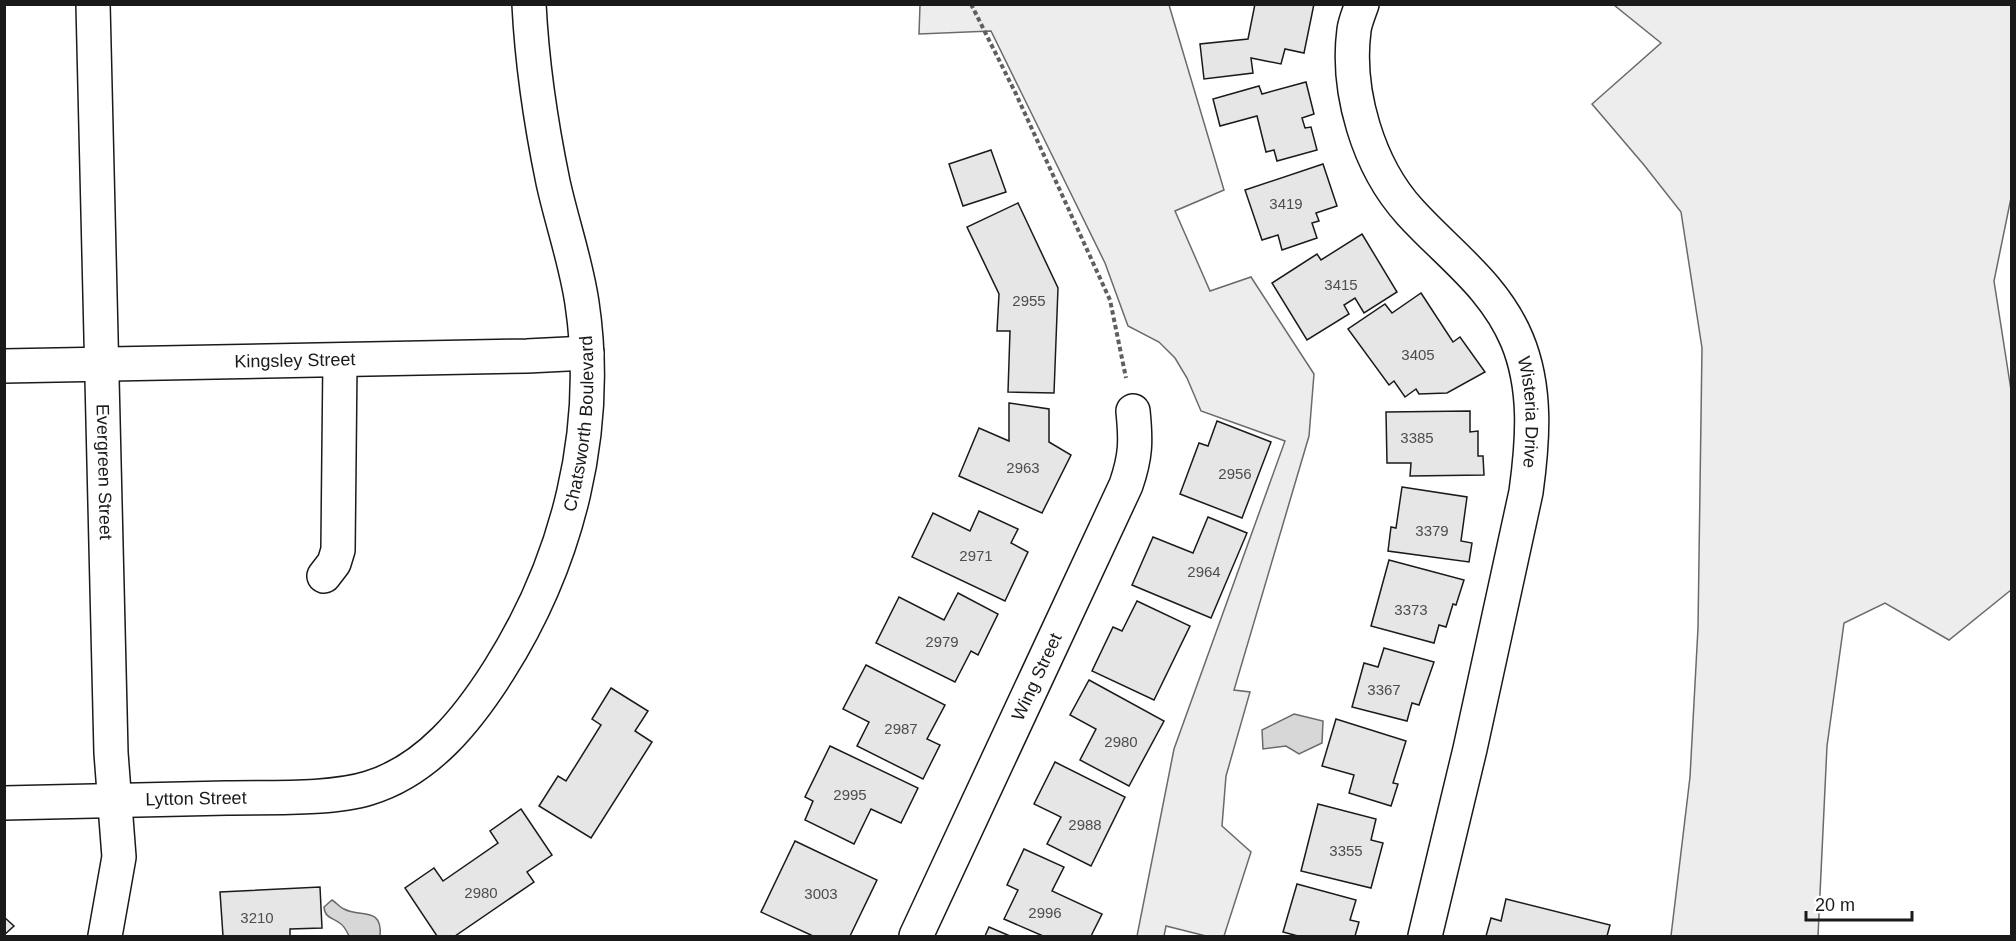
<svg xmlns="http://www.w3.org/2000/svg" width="2016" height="941" font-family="Helvetica,sans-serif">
<rect width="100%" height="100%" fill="#fff"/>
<g fill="#ededed" stroke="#6a6a6a" stroke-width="1.5">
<polygon points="920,5 1169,5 1224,190 1175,211 1210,291 1251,277 1314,374 1309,436 1234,690 1250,692 1226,776 1222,826 1251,852 1224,936 1206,936 1166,926 1164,936 1137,936 1174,749 1285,441 1201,411 1187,378 1175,358 1159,342 1128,326 1105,263 991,31 919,34"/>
<polygon points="1614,5 2011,5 2011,198 1994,281 2011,390 2011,590 1949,640 1885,603 1844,623 1827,746 1818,936 1671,936 1690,777 1698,628 1702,348 1681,212 1644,165 1592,104 1661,43"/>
</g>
<g fill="#d7d7d7" stroke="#6a6a6a" stroke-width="1.5">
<polygon points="1294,714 1323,721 1322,743 1299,754 1286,746 1263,749 1262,730"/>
<path d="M332,900C337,903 339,907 344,909C360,918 383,906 380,936H349C347,932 345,927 341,924C333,917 325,919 324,907Z"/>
</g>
<g fill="#e6e6e6" stroke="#1a1a1a" stroke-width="1.5">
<polygon points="1255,4 1314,4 1304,53 1285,49 1281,64 1251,58 1253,73 1204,79 1200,44 1248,39"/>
<polygon points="1306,82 1314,114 1302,118 1305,128 1311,127 1317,150 1277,161 1274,150 1266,152 1257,116 1220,126 1213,99 1259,86 1262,94"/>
<polygon points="991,150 1006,192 963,206 949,164"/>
<polygon points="1323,164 1337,206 1316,213 1319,221 1312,223 1317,238 1282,250 1278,235 1262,240 1245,190"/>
<polygon points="1018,203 1058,288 1054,393 1008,392 1010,331 997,331 999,294 967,227"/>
<polygon points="1362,234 1397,292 1364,313 1355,298 1344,305 1349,314 1307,340 1272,283 1317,254 1321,260"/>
<polygon points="1421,293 1453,342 1460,337 1485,372 1447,393 1419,394 1416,389 1405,397 1394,381 1389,385 1348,329 1385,304 1392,313"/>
<polygon points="1009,403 1049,409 1049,442 1071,455 1042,513 959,476 979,428 1009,441"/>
<polygon points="1470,411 1470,432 1478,431 1478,456 1483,456 1484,475 1410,476 1411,463 1387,463 1386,412"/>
<polygon points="1217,421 1271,442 1242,518 1180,494 1199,443 1208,446"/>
<polygon points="1402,487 1467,497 1461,541 1472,543 1469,562 1388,551 1391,527 1396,528"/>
<polygon points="979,511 1018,529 1011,543 1028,552 1005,601 912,557 933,513 970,531"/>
<polygon points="1208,517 1247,533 1211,618 1132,585 1153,537 1193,553"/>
<polygon points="1389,560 1464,580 1456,605 1453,604 1446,627 1439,625 1434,643 1371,626"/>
<polygon points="958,593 998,614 978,655 971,651 955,682 876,643 899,597 944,620"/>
<polygon points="1137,601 1190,626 1154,700 1092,671 1113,627 1122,631"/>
<polygon points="1384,648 1434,662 1419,705 1412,703 1407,721 1352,707 1364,663 1378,667"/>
<polygon points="866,665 945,705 927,739 940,745 923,779 857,746 869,722 843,709"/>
<polygon points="1089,680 1164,721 1129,786 1080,760 1096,729 1070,715"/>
<polygon points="611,688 648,711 635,731 652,742 591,838 539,806 558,776 566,781 601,725 592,719"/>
<polygon points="1336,719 1406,741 1393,783 1398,784 1391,806 1349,793 1354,775 1322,766"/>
<polygon points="830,746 918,788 901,823 871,809 854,844 805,820 813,801 805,797"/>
<polygon points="1055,762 1125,797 1091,866 1047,844 1061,817 1034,804"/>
<polygon points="1318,804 1376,819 1371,840 1383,843 1371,888 1301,871"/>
<polygon points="521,809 552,855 527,872 534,882 455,936 437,936 405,888 434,868 443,881 498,843 490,831"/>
<polygon points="795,841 877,880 850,936 813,936 761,912"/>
<polygon points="1024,849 1064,867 1052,891 1102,914 1091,936 1043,936 1004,919 1018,890 1007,885"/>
<polygon points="1297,884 1356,900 1350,920 1359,922 1355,936 1298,936 1283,932"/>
<polygon points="320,887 322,928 290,929 290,936 223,936 220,892"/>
<polygon points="1506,899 1610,925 1607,936 1486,936 1491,918 1501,921"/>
<polygon points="4,917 14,926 4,935"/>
<polygon points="989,927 1010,936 985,936"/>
</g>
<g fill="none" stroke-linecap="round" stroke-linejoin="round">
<defs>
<g id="minor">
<path id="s1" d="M93,4L111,753L119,857L105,936"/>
<path id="s2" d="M1362,4C1359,13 1355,22 1354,30C1346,91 1368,166 1410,212C1448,254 1494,285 1517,340C1537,388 1533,441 1526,492L1470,749L1425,936"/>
<path id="s3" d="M4,366L527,356L587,353"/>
<polyline points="324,576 334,563 338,550 340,360"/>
<path id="s4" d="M916,936L1126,485C1136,456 1136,441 1133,411"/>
</g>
<g id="major">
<path id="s5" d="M4,803C79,801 153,799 227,798C269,797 331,800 369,788C428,770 468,719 499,670C568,561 601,431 582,303C576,262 562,223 553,182C541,124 532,64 529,4"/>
</g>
</defs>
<use href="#minor" stroke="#1a1a1a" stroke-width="36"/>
<use href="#major" stroke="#1a1a1a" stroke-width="36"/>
<polyline stroke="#5f5f5f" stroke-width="4" stroke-dasharray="4.5 3" stroke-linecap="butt" points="971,4 1016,94 1110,300 1126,378"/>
<use href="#minor" stroke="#fff" stroke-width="33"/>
<use href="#major" stroke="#fff" stroke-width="33"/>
</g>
<g text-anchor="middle" stroke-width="4.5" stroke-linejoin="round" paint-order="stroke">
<g font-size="15" fill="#4d4d4d">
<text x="1286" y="209">3419</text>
<text x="1341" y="290">3415</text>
<text x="1029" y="306">2955</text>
<text x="1418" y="360">3405</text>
<text x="1417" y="443">3385</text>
<text x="1023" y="473">2963</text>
<text x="1235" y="479">2956</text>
<text x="1432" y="536">3379</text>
<text x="976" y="561">2971</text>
<text x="1204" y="577">2964</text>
<text x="1411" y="615">3373</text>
<text x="942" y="647">2979</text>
<text x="1384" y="695">3367</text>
<text x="901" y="734">2987</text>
<text x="1121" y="747">2980</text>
<text x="850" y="800">2995</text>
<text x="1085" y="830">2988</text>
<text x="1346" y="856">3355</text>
<text x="481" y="898">2980</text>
<text x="821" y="899">3003</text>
<text x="1045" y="918">2996</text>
<text x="257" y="923">3210</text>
</g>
<g font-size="18" fill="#1a1a1a" stroke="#fff">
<text dy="6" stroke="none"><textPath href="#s3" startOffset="291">Kingsley Street</textPath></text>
<text dy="6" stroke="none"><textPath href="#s2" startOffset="465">Wisteria Drive</textPath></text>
<text dy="6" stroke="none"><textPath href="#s5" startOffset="808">Chatsworth Boulevard</textPath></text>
<text dy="6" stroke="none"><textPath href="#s1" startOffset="468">Evergreen Street</textPath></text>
<text dy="6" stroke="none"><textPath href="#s4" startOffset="286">Wing Street</textPath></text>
<text dy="6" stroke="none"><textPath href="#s5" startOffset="192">Lytton Street</textPath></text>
</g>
</g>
<rect width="2016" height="941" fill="none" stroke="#1a1a1a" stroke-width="12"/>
<path d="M1806 911v9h106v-9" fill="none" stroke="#1a1a1a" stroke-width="3"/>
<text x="1815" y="911" font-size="18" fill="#1a1a1a" stroke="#ffffff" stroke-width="4.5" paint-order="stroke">20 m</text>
</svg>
